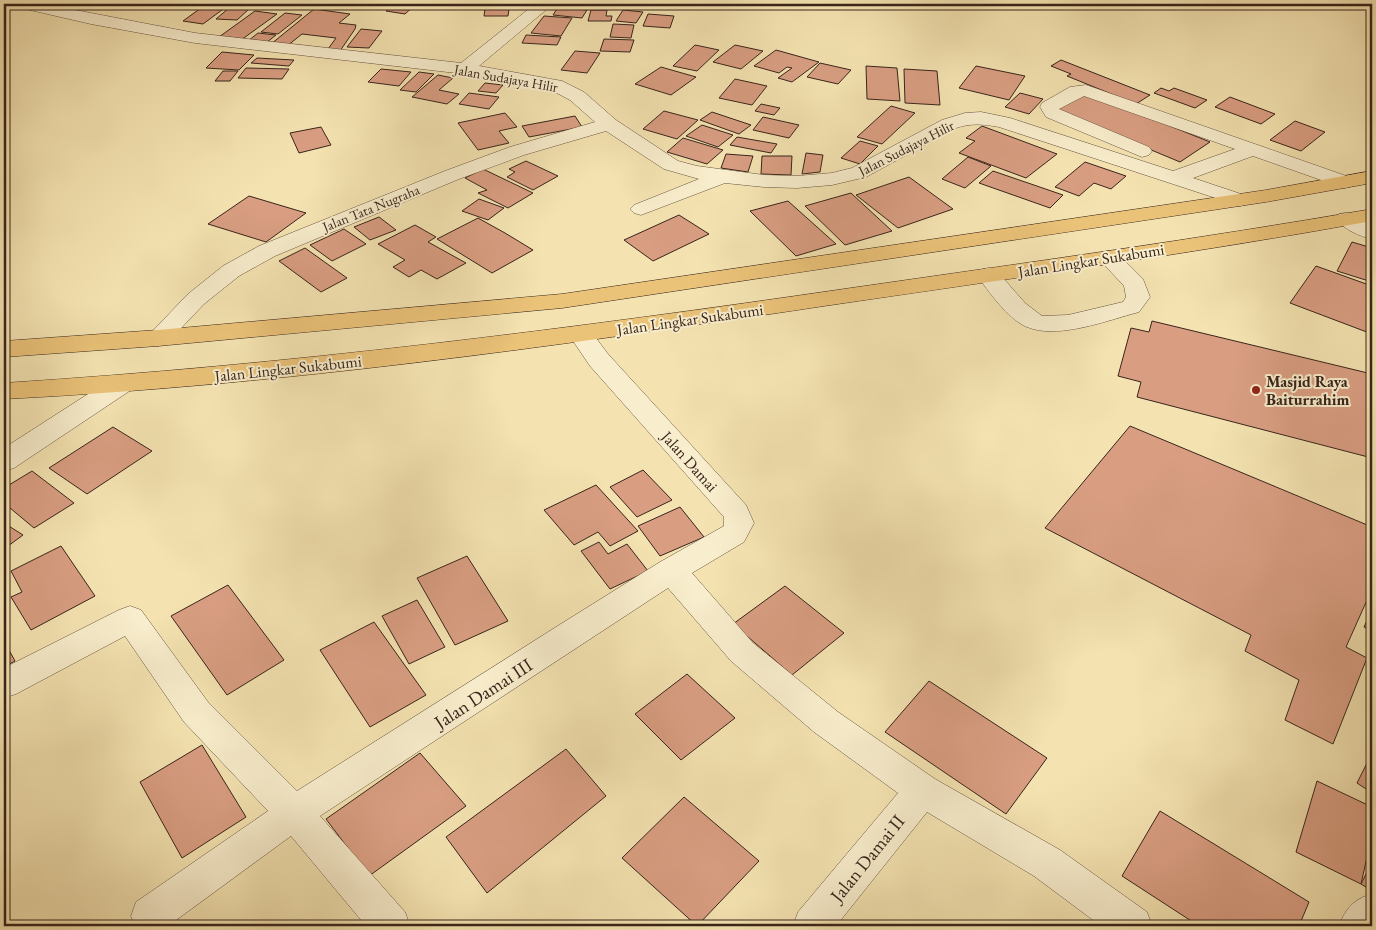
<svg xmlns="http://www.w3.org/2000/svg" width="1376" height="930" font-family="'EB Garamond',serif">
<rect width="100%" height="100%" fill="#f4e3b1"/>
<filter id="stains"><feTurbulence type="fractalNoise" baseFrequency=".004" numOctaves="4"/><feColorMatrix values="0 0 0 0 .2 0 0 0 0 .09 0 0 0 0 .02 0 0 0 .5 -.17"/></filter>
<radialGradient id="worn" r=".72"><stop offset=".6" stop-color="#630" stop-opacity="0"/><stop offset="1" stop-color="#630" stop-opacity=".3"/></radialGradient>
<g fill="#d99e82" stroke="#38241b">
<polygon points="284,4 303,4 295,9 280,7"/>
<polygon points="321,4 343,4 339,8 318,7"/>
<polygon points="395,4 416,4 405,14 386,11"/>
<polygon points="564,4 594,4 592,8 563,7"/>
<polygon points="596,4 626,4 625,8 595,7"/>
<polygon points="205,5 226,7 203,24 183,21"/>
<polygon points="558,7 587,10 582,18 553,15"/>
<polygon points="229,8 249,9 237,20 216,19"/>
<polygon points="314,9 350,14 339,23 356,25 355,29 340,51 328,49 336,38 302,34 287,46 271,44"/>
<polygon points="485,9 509,9 508,16 484,16"/>
<polygon points="591,10 607,10 606,16 612,16 611,21 588,21"/>
<polygon points="623,10 643,12 636,23 616,21"/>
<polygon points="255,11 277,14 241,40 219,37"/>
<polygon points="285,13 302,15 278,34 261,32"/>
<polygon points="648,14 674,16 670,28 643,26"/>
<polygon points="544,16 572,18 561,36 531,33"/>
<polygon points="613,24 634,25 631,38 610,37"/>
<polygon points="361,29 382,31 369,48 347,47"/>
<polygon points="258,33 276,35 266,43 248,41"/>
<polygon points="526,35 561,37 557,45 522,43"/>
<polygon points="604,39 634,40 630,52 600,51"/>
<polygon points="695,45 719,50 697,71 673,66"/>
<polygon points="735,45 763,51 741,69 713,62"/>
<polygon points="776,50 819,62 792,82 778,78 792,68 787,67 779,73 754,66"/>
<polygon points="575,51 600,53 587,73 561,70"/>
<polygon points="222,52 254,55 239,70 206,68"/>
<polygon points="257,58 294,60 289,66 251,63"/>
<polygon points="1061,60 1150,95 1136,104 1067,76 1071,74 1051,66"/>
<polygon points="820,63 851,70 838,84 807,77"/>
<polygon points="866,66 897,68 900,101 867,99"/>
<polygon points="976,66 1025,76 1009,100 959,88"/>
<polygon points="661,67 696,77 671,95 635,84"/>
<polygon points="246,68 289,69 282,79 238,78"/>
<polygon points="381,69 411,72 399,86 368,82"/>
<polygon points="904,69 937,71 940,105 905,103"/>
<polygon points="223,71 238,71 230,81 215,81"/>
<polygon points="419,72 434,74 416,92 400,90"/>
<polygon points="438,75 453,78 439,90 459,94 447,104 412,97"/>
<polygon points="735,79 767,86 752,105 719,98"/>
<polygon points="485,83 503,85 496,93 478,91"/>
<polygon points="1161,88 1169,91 1174,88 1207,100 1195,108 1154,93"/>
<polygon points="1083,91 1210,142 1180,162 1051,108"/>
<polygon points="469,93 499,97 489,109 459,104"/>
<polygon points="1020,93 1043,99 1029,114 1005,107"/>
<polygon points="1230,97 1275,114 1261,124 1215,107"/>
<polygon points="761,104 780,108 774,115 755,111"/>
<polygon points="891,106 915,113 882,144 857,137"/>
<polygon points="664,111 698,120 677,139 643,129"/>
<polygon points="712,112 751,125 739,134 700,120"/>
<polygon points="505,113 517,127 499,131 509,143 478,150 458,123"/>
<polygon points="575,116 582,127 529,137 522,126"/>
<polygon points="763,117 799,125 789,138 753,130"/>
<polygon points="1295,121 1325,132 1301,151 1270,140"/>
<polygon points="702,125 733,135 718,147 686,136"/>
<polygon points="982,126 1057,154 1026,178 959,153 975,141 966,138"/>
<polygon points="321,127 331,145 299,153 290,133"/>
<polygon points="737,137 777,144 771,153 730,145"/>
<polygon points="683,138 723,150 707,164 667,152"/>
<polygon points="860,141 878,146 860,164 841,158"/>
<polygon points="806,153 823,155 820,172 802,174"/>
<polygon points="726,154 753,156 748,172 721,168"/>
<polygon points="762,156 792,156 791,175 761,174"/>
<polygon points="968,157 991,166 965,188 942,179"/>
<polygon points="526,161 558,176 533,190 507,177 515,172 509,169"/>
<polygon points="1085,162 1126,176 1111,189 1094,183 1079,196 1055,187"/>
<polygon points="483,169 533,193 508,208 478,193 487,190 465,178"/>
<polygon points="993,171 1063,195 1050,208 979,183"/>
<polygon points="909,177 953,209 898,228 856,195"/>
<polygon points="851,193 892,231 845,245 805,206"/>
<polygon points="249,196 306,213 266,242 208,224"/>
<polygon points="479,199 504,208 488,220 462,211"/>
<polygon points="788,201 836,244 796,256 750,211"/>
<polygon points="679,215 709,234 653,261 624,240"/>
<polygon points="379,217 396,230 370,240 354,227"/>
<polygon points="478,218 505,233 533,250 492,273 437,239"/>
<polygon points="415,225 436,237 428,242 466,263 437,279 421,270 409,277 393,267 405,260 378,244"/>
<polygon points="344,229 366,244 332,261 310,245"/>
<polygon points="1352,242 1372,248 1372,282 1337,271"/>
<polygon points="305,248 347,278 321,292 279,261"/>
<polygon points="1316,266 1372,286 1372,334 1290,303"/>
<polygon points="1152,321 1372,374 1372,458 1137,397 1141,382 1118,376 1131,328 1149,332"/>
<polygon points="1130,426 1372,527 1372,589 1346,647 1367,658 1333,744 1285,720 1299,680 1245,651 1251,635 1045,528"/>
<polygon points="113,427 152,451 87,494 49,468"/>
<polygon points="643,470 672,500 637,517 610,487"/>
<polygon points="32,471 74,503 34,528 4,503 4,488"/>
<polygon points="596,485 638,531 610,546 598,532 574,545 544,510"/>
<polygon points="680,507 704,537 660,556 638,526"/>
<polygon points="4,523 23,535 4,549"/>
<polygon points="599,542 608,554 627,544 648,571 610,589 581,551"/>
<polygon points="61,546 95,596 31,630 11,597 22,592 11,571"/>
<polygon points="467,556 508,621 455,645 417,578"/>
<polygon points="228,585 284,660 227,695 171,616"/>
<polygon points="785,586 844,633 792,675 733,624"/>
<polygon points="417,600 445,647 409,664 382,616"/>
<polygon points="1372,610 1372,631 1364,627"/>
<polygon points="374,622 426,695 370,727 320,650"/>
<polygon points="4,641 15,661 4,667"/>
<polygon points="687,674 735,718 681,760 635,714"/>
<polygon points="929,681 1047,758 1006,814 885,732"/>
<polygon points="202,745 246,817 182,858 140,782"/>
<polygon points="566,749 606,796 487,893 446,837"/>
<polygon points="420,753 466,806 369,876 326,819"/>
<polygon points="1372,753 1372,793 1357,783"/>
<polygon points="1317,781 1372,807 1372,835 1361,884 1296,852"/>
<polygon points="684,797 759,861 697,926 622,858"/>
<polygon points="1160,811 1309,902 1299,926 1199,926 1122,876"/>
<polygon points="1372,862 1372,891 1361,884"/>
</g>
<g fill="none" stroke-linecap="round" stroke-linejoin="round">
<defs>
<g id="minor">
<path d="M15,4H44L195,33L461,63L535,4H553L479,66L562,81L584,92L616,120L678,161L697,166L764,175L797,176L832,173L852,168L942,120L965,113L981,112L1010,118L1173,171L1235,149L1084,96L1059,109L1149,147L1152,151L1149,155L1142,157L1046,117L1040,107L1042,103L1070,87L1086,85L1352,178L1355,182L1352,186L1345,188L1338,186L1253,156L1193,178L1247,196L1250,200L1247,204L1240,206L999,127C983,124 971,123 956,128L866,177L832,185L797,188L764,187L725,183L641,215L634,213L630,209L634,205L699,179L664,169L606,131L524,155L459,179L275,256L239,276L204,304L167,343L158,346L149,343L146,338L188,294L223,266L259,246L445,171L510,147L595,122L570,100L551,90L465,74L195,43L91,24L17,7Z"/>
<path d="M1347,213L1372,224V239C1361,237 1343,229 1336,219L1339,214Z"/>
<path d="M1109,251L1117,253L1143,279L1150,297L1139,312C1108,320 1058,340 1027,327C1009,320 987,290 977,275L980,270L988,268L996,270L1025,303L1042,316L1068,315L1123,302L1126,297L1124,286L1098,258L1101,253Z"/>
<polygon points="581,327 590,330 608,354 746,505 754,523 744,542 692,573 753,643 838,712 935,779 1060,850 1147,912 1152,926 1101,926 1034,876 927,812 836,926 793,926 798,912 898,793 814,732 731,661 668,588 320,816 405,912 410,926 366,926 291,836 168,926 135,926 131,916 136,902 268,811 184,722 125,636 16,694 4,698 4,668 119,610 130,606 141,610 208,702 297,791 556,627 660,562 724,526 724,517 590,366 569,335 572,330"/>
<polygon points="122,376 131,378 135,384 131,390 14,468 4,471 4,448 113,378"/>
<path d="M1368,895L1372,896V926H1339C1345,910 1352,901 1368,895Z"/>
</g>
<g id="major">
<polygon points="1372,171 1372,183 1266,202 562,308 158,346 4,357 4,341 158,330 562,294 1266,190"/>
<path d="M1372,209V221C1190,254 1007,279 824,306C552,347 279,385 4,399V383C288,365 570,329 851,288C1025,263 1199,239 1372,209Z"/>
</g>
</defs>
<use href="#minor" stroke="#675440" stroke-width="1"/>
<use href="#major" stroke="#38241b" stroke-width="1"/>
<use href="#minor" fill="#f8edcc" fill-rule="evenodd"/>
<use href="#major" fill="#eac278" fill-rule="evenodd"/>
</g>
<circle fill="#8f2418" stroke="#f8edcc" stroke-width="2" cx="1256" cy="390" r="5"/>
<g text-anchor="middle" stroke-width="4" stroke-linejoin="round" paint-order="stroke">
<g font-size="14" fill="#38241b" stroke="#f8edcc">
<text transform="translate(506 78) rotate(10)" y="5">Jalan Sudajaya Hilir</text>
<text transform="translate(906 148) rotate(-27)" y="5">Jalan Sudajaya Hilir</text>
<text transform="translate(371 208) rotate(-22)" y="5">Jalan Tata Nugraha</text>
</g>
<g font-size="16" fill="#38241b" stroke="#f8edcc">
<text transform="translate(1091 260) rotate(-9)" y="6">Jalan Lingkar Sukabumi</text>
<text transform="translate(690 319) rotate(-8)" y="6">Jalan Lingkar Sukabumi</text>
<text transform="translate(288 368) rotate(-6)" y="6">Jalan Lingkar Sukabumi</text>
<text transform="translate(690 461) rotate(48)" y="6">Jalan Damai</text>
</g>
<g font-size="16" font-weight="bold" fill="#38241b" stroke="#f8edcc" text-anchor="start">
<text x="1266" y="387">Masjid Raya<tspan x="1266" dy="18">Baiturrahim</tspan></text>
</g>
<g font-size="19" fill="#38241b" stroke="#f8edcc">
<text transform="translate(483 693) rotate(-33)" y="7">Jalan Damai III</text>
<text transform="translate(867 858) rotate(-51)" y="7">Jalan Damai II</text>
</g>
</g>
<rect width="1376" height="930" fill="none" stroke="#f4e3b1" stroke-width="20"/>
<rect x="5" y="5" width="1366" height="920" fill="none" stroke="#38241b" stroke-width="2.5"/>
<rect x="10" y="10" width="1356" height="910" fill="none" stroke="#38241b"/>
<rect width="100%" height="100%" filter="url(#stains)"/>
<rect width="100%" height="100%" fill="url(#worn)"/>
</svg>
